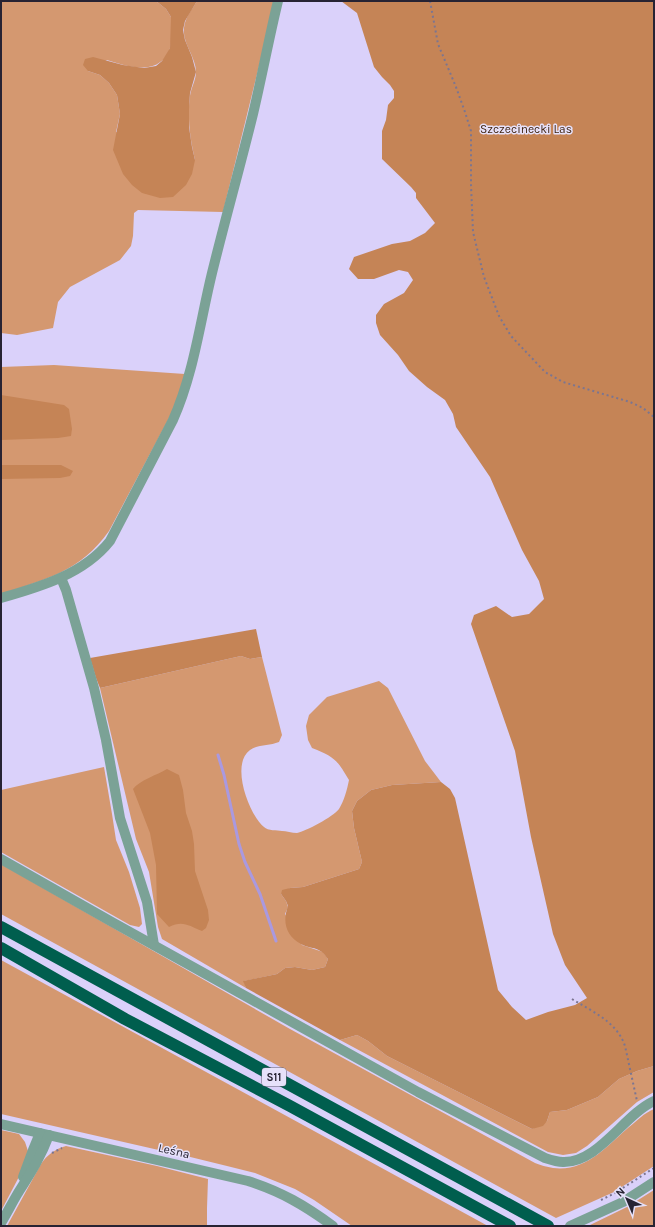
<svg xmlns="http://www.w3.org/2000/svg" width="655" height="1227" font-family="Karla,sans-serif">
<rect width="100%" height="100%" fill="#dad1fa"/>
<g fill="#d49870">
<path d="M1,1H156L166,9L171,17C171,24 172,42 170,48C160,77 128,67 107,60L88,71L100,75L109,83L117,95L120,114L116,132L195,160C190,139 187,118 190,96C191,88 196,80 196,72C196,57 182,43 184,28C185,17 192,10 197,1H275L223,212L138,210L134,213L133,236L131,246L120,260L70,287L58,302L53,328L17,335L1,333Z"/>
<path d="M54,365L185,374L177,403L109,531C80,572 46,579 1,594V367Z"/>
<path d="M241,656L250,659L262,657L282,735L279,742C269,746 259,744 250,750C230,764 249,815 264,827C268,831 277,830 282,831C286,831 292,833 297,833C306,831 333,817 339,809C344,801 347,790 349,780C337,760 335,757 312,748L308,740L306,726L309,715L327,697L379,681L388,688L425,761L441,782L392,785L371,790L357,801L352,811L354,828L362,862L359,869L303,887L290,888L281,894L286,901L288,907L285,914L302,945L323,952L328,959L325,967L312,970L295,967L285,968L277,974L244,981L246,988L162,939L158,927L149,872L136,839L100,688Z"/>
<polygon points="104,767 112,814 116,840 129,872 140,908 142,924 139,927 130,925 1,852 1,790"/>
<path d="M1,864L290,1029L535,1163C540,1165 547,1167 553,1168C586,1172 606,1147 629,1127C637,1121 644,1113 654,1109V1166L614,1192L556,1218L1,914Z"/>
<polygon points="1,960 488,1226 352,1226 314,1200 295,1189 255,1173 227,1166 170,1152 170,1151 164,1150 163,1151 1,1114"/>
<polygon points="357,1035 368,1041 387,1056 532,1129 547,1121 550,1112 567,1110 598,1097 619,1079 637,1071 654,1066 654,1092 637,1102 587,1146 576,1153 563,1155 548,1152 340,1040"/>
<polygon points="1,1130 19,1134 25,1142 28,1151 21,1173 1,1211"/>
<path d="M66,1146L157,1166L208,1179L207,1208V1226H7L41,1164C47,1155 55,1149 66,1146Z"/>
<polygon points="654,1190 654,1226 588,1226 627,1207"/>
</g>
<g fill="#c58456">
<polygon points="156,1 197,1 185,21 183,30 185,40 192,57 196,72 190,93 189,109 189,127 192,147 195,160 192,174 186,185 173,197 160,198 142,193 132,185 123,174 113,150 120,114 117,95 109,83 100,75 88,71 83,65 85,59 93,57 123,65 144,68 156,66 162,61 170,48 171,17 166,9"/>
<path d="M341,1H654V1066L637,1071L619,1079L598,1097L567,1110L550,1112L547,1121L543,1126L532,1129L387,1056L368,1041L357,1035L340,1040L246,988L243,981L277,974L285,968L295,967L312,970L325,967L328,959C326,957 324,953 322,952C316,947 307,948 301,944C286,936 282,922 288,906L286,901L281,894L282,890L290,888L303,887L359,869L362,862L354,828L352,811L357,801L371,790L392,785L441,782L450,789L455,798L498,990L512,1007L526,1020L548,1012L575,1005L587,998L565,965L553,934L531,837L515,751L471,624L474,615L496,606L512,617L529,614L544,599L539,581L522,550L490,477L456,427L453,414L445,400L427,387L409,371L398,355L380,335L376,323V315L384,304L404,293L413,280L408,272L399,270L374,279H358L349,269L354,257L392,244L410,241L425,233L435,223L416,198V193L411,187L382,159V131L386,120L388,105L394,98V91L390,85L382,77L374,67L357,13Z"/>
<polygon points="1,395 64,405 69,409 72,429 71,436 58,438 1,440"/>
<polygon points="1,465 61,465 73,471 70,476 60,478 1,479"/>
<polygon points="256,629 262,657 250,659 241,656 100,688 96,678 90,658"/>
<path d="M167,769L179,775L183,790L186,813L192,831L194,844L195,871L208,910L209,920L206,928L202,931C189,926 183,920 169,927L157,914L156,865L150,833L133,789C140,780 157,775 167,769Z"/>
</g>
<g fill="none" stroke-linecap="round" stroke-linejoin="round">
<polyline stroke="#aa99df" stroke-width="3" points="218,755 224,775 239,844 245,862 260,894 276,941"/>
<g stroke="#7b7591" stroke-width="2" stroke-dasharray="2 3" stroke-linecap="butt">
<polyline points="430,1 438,44 456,87 465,112 471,131 471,185 473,232 484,277 499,316 511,336 545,372 563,382 630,402 643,408 654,417"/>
<path d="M572,999C593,1012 617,1022 625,1046L637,1101"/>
<polyline points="52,1153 62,1148"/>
<polyline points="601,1200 615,1193 654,1168"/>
</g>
<g stroke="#7ba296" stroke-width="10">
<polyline points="61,578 66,590 94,688 106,740 120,818 147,902 154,945"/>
<path d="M1,598C40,587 84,574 110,541L173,420C194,373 200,322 212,273C225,220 240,167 253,114C262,76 269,38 278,1"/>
<path d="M1,859L112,922L418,1092L545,1158C551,1160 557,1162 563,1162C598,1163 624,1115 654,1101"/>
<path d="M1,1124L248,1181C282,1192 304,1205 333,1226"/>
<polyline points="23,1177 33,1150 40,1133"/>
<path d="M1,1223C7,1213 12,1203 18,1193C30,1174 41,1157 49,1135"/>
<polyline points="570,1226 623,1202 654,1182"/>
</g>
<g stroke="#005e4e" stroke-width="12">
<polyline points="1,927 548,1226"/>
<polyline points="1,948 125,1019 290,1106 510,1226"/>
</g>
</g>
<g text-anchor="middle" stroke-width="3" stroke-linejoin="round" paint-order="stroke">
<rect fill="#e6e1fa" stroke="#605c6f" stroke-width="1" x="262" y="1068" width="24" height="18" rx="3"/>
<g font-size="11" font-weight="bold" fill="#272333">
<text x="274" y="1081">S11</text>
</g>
<g font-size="12" fill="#3f230f" stroke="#e6e1fa">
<text x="526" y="133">Szczecinecki Las</text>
</g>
<g font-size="12" fill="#272333" stroke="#e6e1fa">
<text transform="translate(174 1151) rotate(13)" y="4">Leśna</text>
</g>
</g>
<rect width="655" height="1227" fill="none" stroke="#272333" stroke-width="4"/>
<g transform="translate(627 1199) rotate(316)" stroke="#e6e1fa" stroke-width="3" paint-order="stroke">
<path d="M0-3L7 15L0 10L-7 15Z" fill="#272333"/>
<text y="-6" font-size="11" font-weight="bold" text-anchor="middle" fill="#272333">N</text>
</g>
</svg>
